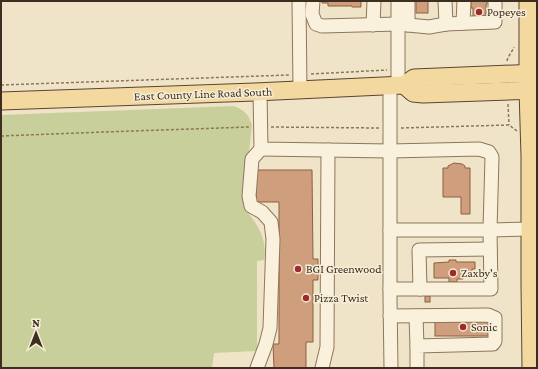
<svg xmlns="http://www.w3.org/2000/svg" width="538" height="369" font-family="'Crimson Pro',serif">
<rect width="100%" height="100%" fill="#f0e4c8"/>
<path fill="#c9cf9b" d="M234,106C245,111 248,113 252,125L243,206C252,218 262,229 264,244C265,249 265,255 264,260L257,261V351L214,353L212,368H1V115Z"/>
<g fill="#cf9f7d" stroke="#8d5f41">
<polygon points="322,1 361,1 361,7 352,7 352,6 328,6 328,3 322,3"/>
<rect x="416" y="1" width="12" height="12"/>
<polygon points="471,1 487,1 487,4 486,4 486,16 473,17 473,8 471,8"/>
<polygon points="454,163 462,164 465,166 465,168 470,168 470,214 461,214 461,197 443,197 443,168 448,168 448,166"/>
<polygon points="256,170 312,170 313,259 318,259 318,280 313,280 313,342 306,342 306,368 274,368 273,344 279,344 279,202 256,202"/>
<polygon points="449,260 456,260 456,262 475,262 475,269 472,269 472,277 463,277 463,279 457,279 457,282 449,282 449,278 434,278 434,263 449,262"/>
<rect x="425" y="296" width="5" height="6"/>
<rect x="435" y="319" width="56" height="17"/>
</g>
<g fill="none" stroke-linecap="round" stroke-linejoin="round">
<defs>
<g id="minor">
<polyline points="299,1 300,90"/>
<polyline points="313,1 312,14 316,24 322,26 398,24 429,27 446,24 445,1"/>
<polyline points="463,23 464,1"/>
<polyline points="446,24 495,22 495,1"/>
<polyline points="373,25 374,1"/>
<polyline points="408,25 408,1"/>
<polyline points="398,85 398,1"/>
<polyline points="390,86 390,298 391,368"/>
<polyline points="260,91 261,149 390,151 479,149 489,152 492,157 490,230 491,289 390,289"/>
<polyline points="390,230 490,230 530,229"/>
<polyline points="420,289 419,250 490,249"/>
<polyline points="390,316 488,315 495,318 495,341 493,344 417,346 417,368"/>
<polyline points="416,316 417,346"/>
<polyline points="257,368 266,344 270,328 273,239 271,222 262,212 251,206 249,196 252,159 261,149"/>
<polyline points="322,368 327,347 328,150"/>
</g>
<g id="major">
<polyline points="528,1 528,90 530,156 530,284 531,368"/>
<polyline points="404,85 413,93 423,94 537,90"/>
<polyline points="1,101 255,92 404,85 414,78 537,73"/>
</g>
</defs>
<use href="#minor" stroke="#8d765c" stroke-width="15"/>
<use href="#major" stroke="#5b4430" stroke-width="19"/>
<g stroke="#8d765c" stroke-width="1.5" stroke-dasharray="3 2" stroke-linecap="butt">
<path d="M507,61C508,56 512,52 514,47"/>
<polyline points="311,74 387,70"/>
<polyline points="1,85 289,75"/>
<polyline points="508,104 509,125"/>
<polyline points="271,127 379,128"/>
<polyline points="401,128 509,125 517,131"/>
<polyline points="1,136 104,132 249,127"/>
</g>
<use href="#minor" stroke="#faf1dc" stroke-width="13"/>
<use href="#major" stroke="#f3d9a0" stroke-width="17"/>
</g>
<g fill="#9e2a2b" stroke="#f7eed8" stroke-width="1.5">
<circle cx="479" cy="12" r="4"/>
<circle cx="298" cy="269" r="4"/>
<circle cx="453" cy="273" r="4"/>
<circle cx="306" cy="298" r="4"/>
<circle cx="463" cy="327" r="4"/>
</g>
<g text-anchor="middle" stroke-width="3" stroke-linejoin="round" paint-order="stroke">
<g font-size="12" fill="#3d2e20" stroke="#f7eed8" text-anchor="start">
<text x="487" y="16">Popeyes</text>
<text x="306" y="273">BGI Greenwood</text>
<text x="461" y="277">Zaxby's</text>
<text x="314" y="302">Pizza Twist</text>
<text x="471" y="331">Sonic</text>
</g>
<g font-size="12" fill="#3d2e20" stroke="#f7eed8">
<text transform="translate(203 94) rotate(-2)" y="4">East County Line Road South</text>
</g>
</g>
<rect width="538" height="369" fill="none" stroke="#3d2e20" stroke-width="4"/>
<g transform="translate(36 333)" stroke="#f7eed8" stroke-width="3" paint-order="stroke">
<path d="M0-3L7 15L0 10L-7 15Z" fill="#3d2e20"/>
<text y="-6" font-size="11" font-weight="bold" text-anchor="middle" fill="#3d2e20">N</text>
</g>
</svg>
